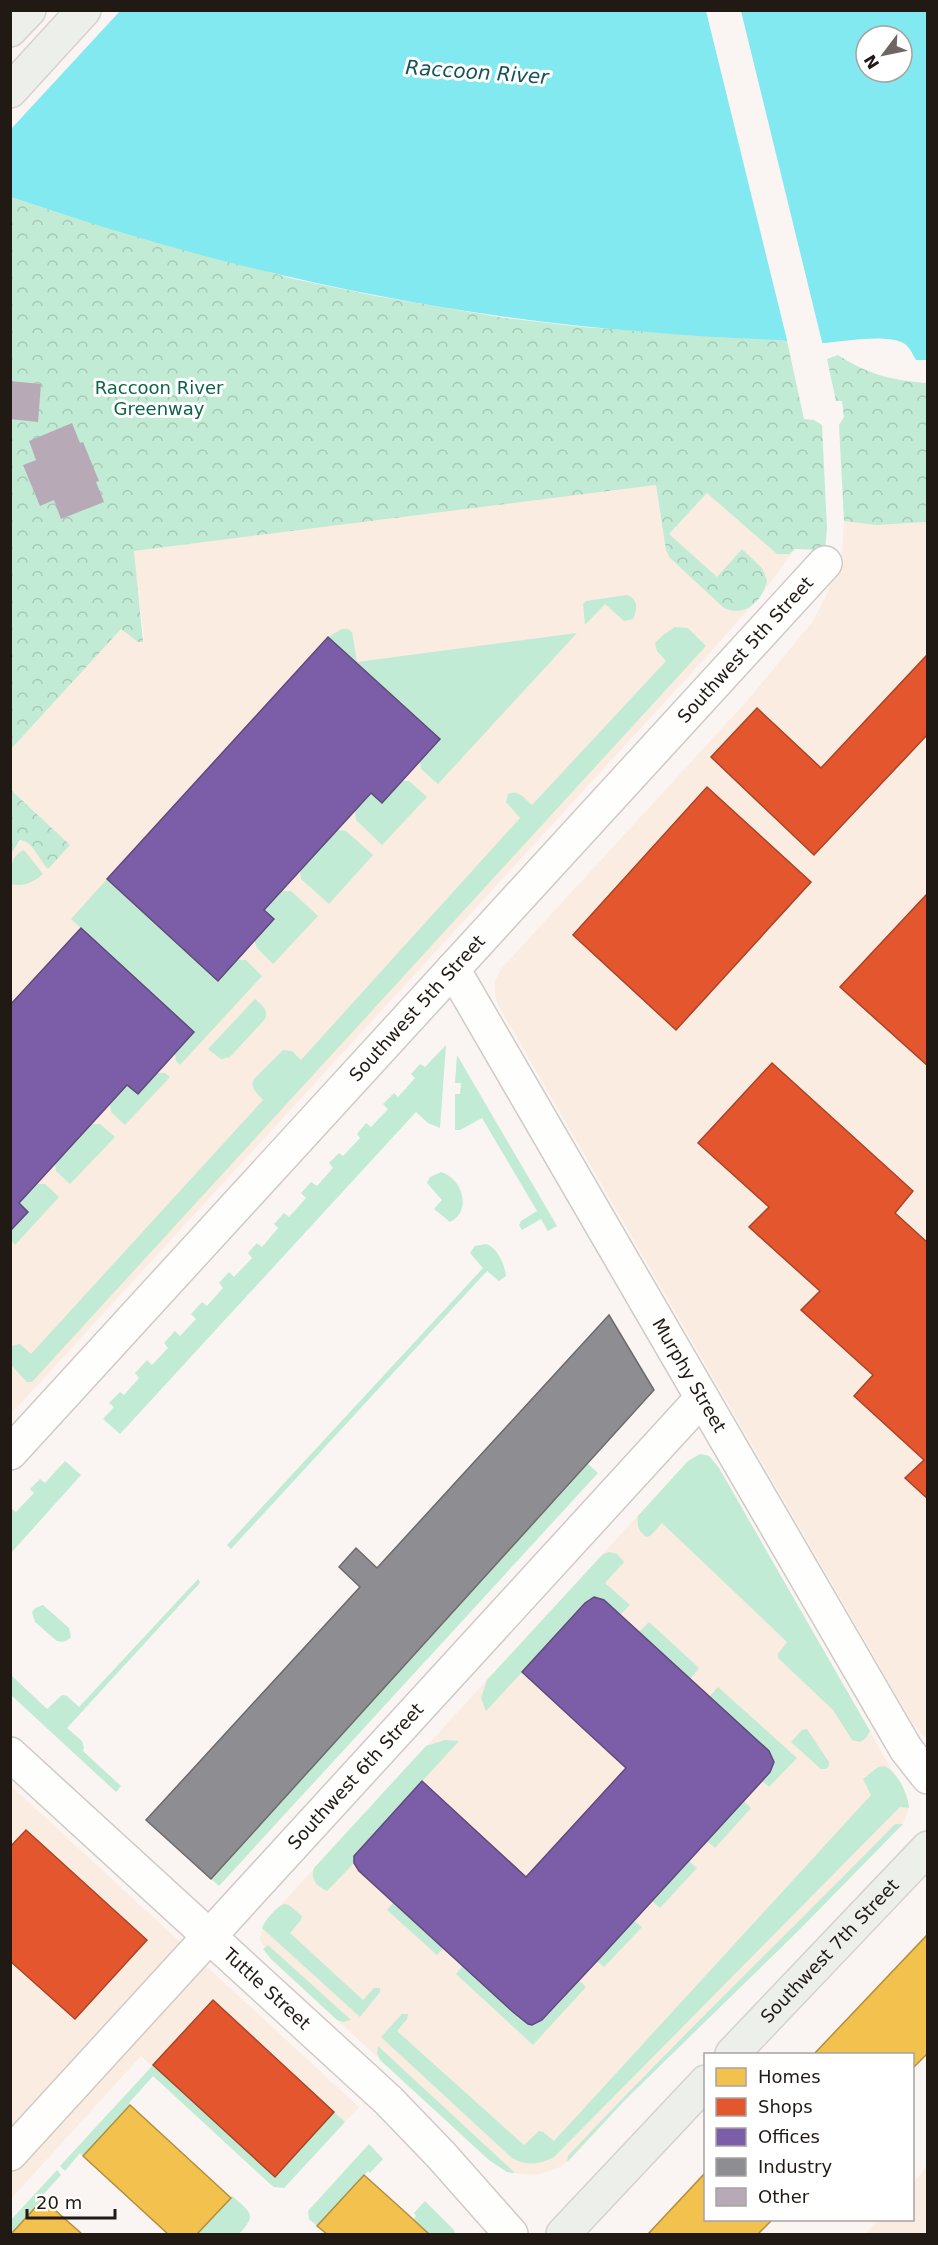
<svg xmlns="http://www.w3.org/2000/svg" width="938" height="2245" font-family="'DejaVu Sans',sans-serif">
<defs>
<pattern id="forest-crowns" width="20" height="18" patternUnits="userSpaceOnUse" patternTransform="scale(1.5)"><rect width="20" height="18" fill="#c1ebd4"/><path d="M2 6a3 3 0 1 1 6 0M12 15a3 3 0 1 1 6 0" fill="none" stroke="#a6c9b5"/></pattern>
</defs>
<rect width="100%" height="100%" fill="#faf5f2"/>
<g fill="#fbece2">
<polygon points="656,485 664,532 669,534 707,492 777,554 795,549 762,594 698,666 11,1414 11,854 40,817 11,790 10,749 122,628 138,642 144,638 133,551"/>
<polygon points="844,521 876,525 927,522 927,1739 913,1724 498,1005 495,996 495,981 501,969 746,702 813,621 826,596 842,554"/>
<polygon points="700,1454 709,1456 719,1468 905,1793 909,1808 903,1824 798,1931 626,2099 572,2158 560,2167 541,2174 530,2175 507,2172 489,2160 271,1959 260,1940 262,1928 265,1922 688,1461"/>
<polygon points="10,1785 359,2107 284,2188 141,2056 11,2199"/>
<polygon points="927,2166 927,2234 865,2234 879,2220 912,2220 913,2183"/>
</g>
<g fill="#c1ebd4">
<path d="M627,595C638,599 638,609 633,619L624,621L605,604L585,625L583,604L586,601Z"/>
<path d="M675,627L688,628L706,646L32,1382H27L11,1365V1346L20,1344L31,1354L263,1100C258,1093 249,1089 254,1079L283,1050L292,1051L301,1060L520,818L506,802L508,794C519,789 525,799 532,805L666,661L657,651L655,643L663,635Z"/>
<polygon points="342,629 348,629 352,632 357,662 577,633 438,784 421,769 420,762 440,739 328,637"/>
<polygon points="402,781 409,781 427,797 382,845 356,820 355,811 371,793 382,803"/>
<polygon points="337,830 346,831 373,855 329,904 301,879 300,871"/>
<path d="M24,850L43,874C33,883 23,887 11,884C10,870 10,856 24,850Z"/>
<polygon points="107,879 218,980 237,960 246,960 262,976 180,1065 176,1061 175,1054 194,1032 71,919"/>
<polygon points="281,891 291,891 318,916 273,964 257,948 254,940 274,920 264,910"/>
<path d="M255,999C261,1005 269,1009 265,1019L230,1057L221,1059L208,1049Z"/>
<polygon points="446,1045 440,1128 428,1123 416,1112 120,1434 103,1419 114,1407 109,1403 120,1392 124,1395 139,1378 135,1373 147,1360 152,1365 168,1348 164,1343 175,1331 180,1336 196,1319 191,1314 202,1302 207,1306 223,1288 219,1283 229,1272 234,1277 252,1258 248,1253 257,1243 262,1247 278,1228 274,1224 284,1213 289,1217 306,1198 301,1193 311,1182 317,1186 333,1168 329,1163 339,1153 343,1156 360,1138 357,1134 366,1123 371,1127 388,1109 383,1104 394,1093 398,1097 415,1078 411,1074 420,1064 425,1067"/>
<polygon points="457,1055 557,1226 548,1231 541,1219 522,1230 519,1225 521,1221 537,1211 482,1118 460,1130 455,1130 455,1094 460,1094 461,1083 455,1083"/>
<polygon points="157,1073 165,1073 170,1077 125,1125 111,1112 110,1104 127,1085 138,1094"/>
<polygon points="92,1124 100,1124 115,1137 70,1184 56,1171 55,1164"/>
<path d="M441,1172C462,1178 473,1211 450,1222L434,1209L442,1200L427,1183L430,1177Z"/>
<polygon points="36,1184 45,1184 59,1197 15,1245 11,1241 10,1231 28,1212 19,1203"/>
<path d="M486,1244C497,1247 505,1265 506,1276L499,1281L487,1271L231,1549L227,1545L483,1268L470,1253L475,1246Z"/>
<path d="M700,1454L709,1456L719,1468L870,1731L866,1738L860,1742L852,1740L833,1710L778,1658V1654L787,1642L662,1523L650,1536L646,1537C638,1530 637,1526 638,1516L688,1461Z"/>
<polygon points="65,1461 81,1475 11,1553 11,1510 12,1509 16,1512 34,1493 30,1489 40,1479 45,1483"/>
<polygon points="588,1464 598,1473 219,1886 211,1879"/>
<path d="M609,1552L617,1554L624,1562L605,1583L630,1605L620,1615C611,1607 603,1595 590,1599L486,1711L481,1698L487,1680L602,1555Z"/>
<polygon points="198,1579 200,1582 199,1584 67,1728 82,1741 84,1748 83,1751 121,1786 116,1792 11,1695 11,1675 47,1709 62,1695 67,1696 79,1707"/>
<path d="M43,1605L69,1628L71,1637C67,1641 63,1643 57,1641L35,1622L32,1612L35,1608Z"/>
<polygon points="649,1622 699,1668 690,1679 639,1632"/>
<polygon points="718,1687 797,1758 769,1787 762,1781 773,1767 772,1756 709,1697"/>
<polygon points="807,1729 829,1762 829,1766 826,1769 821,1769 791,1742 802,1730"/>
<path d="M445,1740L459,1741L357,1852L354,1863L327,1891C317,1887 310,1879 314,1868L426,1746Z"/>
<path d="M884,1766C898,1772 908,1794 909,1808L900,1807L554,2157C540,2165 526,2166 512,2158L381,2037L402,2014H408L407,2019L397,2031L524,2145L539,2131L543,2132L554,2141L871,1795L863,1779L878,1767Z"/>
<polygon points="744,1801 751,1808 715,1848 707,1841"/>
<path d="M895,1824H903L798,1931L626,2099L567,2162L568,2156C674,2042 787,1935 895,1824Z"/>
<polygon points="689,1861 697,1868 660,1908 652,1901"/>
<polygon points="394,1902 443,1948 437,1955 387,1910"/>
<path d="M284,1904L289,1905L302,1916L301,1920L290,1933L363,2000L374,1988H380V1992L360,2017L262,1928C266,1919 275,1908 284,1904Z"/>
<polygon points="634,1921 642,1927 604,1967 597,1961"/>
<polygon points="268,1945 351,2020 343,2022 337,2020 271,1959 263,1949"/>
<path d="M463,1966L528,2024C544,2026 568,1992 579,1980L586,1987L533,2045L456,1974Z"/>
<polygon points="378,2046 515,2173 507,2172 489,2160 380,2060 377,2053"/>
<polygon points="153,2065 275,2177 334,2112 345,2122 284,2188 274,2187 269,2183 153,2076 129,2103 130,2105 83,2156 80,2153 65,2171 60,2166"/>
<polygon points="369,2144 383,2159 370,2173 368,2171 317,2226 309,2219 308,2211"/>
<polygon points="57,2170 61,2175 41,2197 43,2199 11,2234 10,2221"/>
<path d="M232,2196C250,2212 258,2214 239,2234H197Z"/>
<polygon points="425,2201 453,2229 456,2234 429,2234 413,2220 416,2216 414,2213"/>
</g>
<g fill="url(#forest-crowns)">
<path d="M11,197L59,213L294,279L376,296L505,318L583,327L787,341L804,419L814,420L822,425L827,529L825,550L795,549L789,554H777L707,493L669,534L717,577L742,549L762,568L767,580C763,601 745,618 724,608L670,558L666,550L656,485L134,551L143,642H138L121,629L11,749Z"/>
<path d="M838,355C869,375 891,380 927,383V522L876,525L844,521L839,425L844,417L842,401H836L827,359Z"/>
<path d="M11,790L70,845L48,869C39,860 33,841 20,840L11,854Z"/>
</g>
<path fill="#82e9f1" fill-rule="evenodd" d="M11,11H927V360H916C912,353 909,345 901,342C882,334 842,342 822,343C807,343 791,341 775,340C733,338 691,336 649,332C431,316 218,268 11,197ZM866,36H902V72H866Z"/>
<g fill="#faf5f2">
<polygon points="11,11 120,11 11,129"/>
<polygon points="706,11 741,11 823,346 788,344"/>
</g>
<g fill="#f2c14e" stroke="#b38f3d" stroke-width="1.5">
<polygon points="928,1934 928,2053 912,2069 912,2054 814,2054"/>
<polygon points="130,2105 231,2198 197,2234 168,2234 83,2156"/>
<polygon points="706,2172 706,2220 772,2220 758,2234 648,2234"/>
<polygon points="364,2175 404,2211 429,2234 327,2234 317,2226"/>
<polygon points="43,2199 65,2219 82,2234 11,2234"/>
</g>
<g fill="#e4572e" stroke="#aa4426" stroke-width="1.5">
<polygon points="928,654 928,734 814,855 711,757 757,708 821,768"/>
<polygon points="707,787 811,882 676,1030 573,935"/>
<polygon points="928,893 928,1066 840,987"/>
<polygon points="772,1063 913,1191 895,1213 928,1243 928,1499 905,1478 924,1460 854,1396 873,1375 801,1310 820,1291 749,1227 769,1207 698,1143"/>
<polygon points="26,1830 147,1940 75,2019 10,1961 10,1847"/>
<polygon points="213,2000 334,2112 275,2177 153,2065"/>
</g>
<g fill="#7b5ea7" stroke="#60497b" stroke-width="1.5">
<polygon points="328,637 440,739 382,803 371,793 264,910 274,919 218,981 107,879"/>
<polygon points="81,928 194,1032 138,1094 127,1085 19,1203 28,1212 10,1231 10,1005"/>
<polygon points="594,1597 604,1600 769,1751 774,1762 770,1772 762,1781 597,1961 542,2020 532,2025 528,2024 513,2012 359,1871 354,1863 354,1856 422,1781 526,1877 626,1768 522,1672 585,1603"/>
</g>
<polygon fill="#8d8d92" stroke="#6d6a6c" stroke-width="1.5" points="609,1315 654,1390 211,1879 146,1820 360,1587 339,1567 356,1548 377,1568"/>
<g fill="#b7aab6">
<polygon points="10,381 41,384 38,422 10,419"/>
<polygon points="72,423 80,443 83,442 99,481 96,482 104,502 61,519 54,500 40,506 23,465 36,460 29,441"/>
</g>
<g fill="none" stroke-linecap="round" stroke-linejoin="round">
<defs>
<g id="minor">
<path id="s1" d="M453,969L906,1749L928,1777"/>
<path id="s2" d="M10,1453L825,563"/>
<path id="s3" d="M10,1754L388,2100L441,2155L511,2234"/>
<path id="s4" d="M10,2154L702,1398"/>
</g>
<g id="major">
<polyline points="10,30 29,10"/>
<polyline points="10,91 84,10"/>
<path id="s5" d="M732,2054L928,1848"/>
<polyline points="563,2234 706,2082"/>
</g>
</defs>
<use href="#minor" stroke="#d0cac5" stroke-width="36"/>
<use href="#major" stroke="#d5d2d0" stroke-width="36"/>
<use href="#minor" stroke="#fefefd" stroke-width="33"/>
<use href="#major" stroke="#ecefea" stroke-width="33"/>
</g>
<g text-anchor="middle" stroke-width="6" stroke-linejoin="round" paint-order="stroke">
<g font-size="18" fill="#0d6444" stroke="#fff">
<text x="159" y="394">Raccoon River<tspan x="159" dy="21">Greenway</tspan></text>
</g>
<g font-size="18" fill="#211914" stroke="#fff">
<text dy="6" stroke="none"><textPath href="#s2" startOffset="1089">Southwest 5th Street</textPath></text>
<text dy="6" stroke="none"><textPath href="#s2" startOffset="603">Southwest 5th Street</textPath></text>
<text dy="6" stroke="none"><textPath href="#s1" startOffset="470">Murphy Street</textPath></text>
<text dy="6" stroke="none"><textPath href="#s4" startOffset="512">Southwest 6th Street</textPath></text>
<text dy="6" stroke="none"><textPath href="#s5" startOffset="142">Southwest 7th Street</textPath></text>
<text dy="6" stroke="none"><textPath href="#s3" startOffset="348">Tuttle Street</textPath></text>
</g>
<g font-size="20" font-style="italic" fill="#145359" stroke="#fff">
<text transform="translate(477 72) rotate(4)" y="7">Raccoon River</text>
</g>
</g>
<rect width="938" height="2245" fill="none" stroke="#211914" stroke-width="24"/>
<rect x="704" y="2053" width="210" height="168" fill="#ffffff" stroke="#a6a3a1" stroke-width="1.5"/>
<rect x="716" y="2068" width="30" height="18" fill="#f2c14e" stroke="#a6a3a1" stroke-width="1.5"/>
<text x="758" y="2083" font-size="18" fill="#211914">Homes</text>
<rect x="716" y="2098" width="30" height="18" fill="#e4572e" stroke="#a6a3a1" stroke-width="1.5"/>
<text x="758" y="2113" font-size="18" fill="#211914">Shops</text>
<rect x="716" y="2128" width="30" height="18" fill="#7b5ea7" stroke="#a6a3a1" stroke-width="1.5"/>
<text x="758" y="2143" font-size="18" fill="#211914">Offices</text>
<rect x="716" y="2158" width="30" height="18" fill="#8d8d92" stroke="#a6a3a1" stroke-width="1.5"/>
<text x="758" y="2173" font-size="18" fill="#211914">Industry</text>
<rect x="716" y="2188" width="30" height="18" fill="#b7aab6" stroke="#a6a3a1" stroke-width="1.5"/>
<text x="758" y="2203" font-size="18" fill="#211914">Other</text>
<g transform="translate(884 54) rotate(238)"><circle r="28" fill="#ffffff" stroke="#a6a3a1" stroke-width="1.5"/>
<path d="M0-4.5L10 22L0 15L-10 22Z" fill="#6d6662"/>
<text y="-9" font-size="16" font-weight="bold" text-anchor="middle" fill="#211914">N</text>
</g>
<path d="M27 2209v9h88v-9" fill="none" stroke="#211914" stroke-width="3"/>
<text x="36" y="2209" font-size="18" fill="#211914" stroke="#ffffff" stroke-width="4.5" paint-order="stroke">20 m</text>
</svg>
